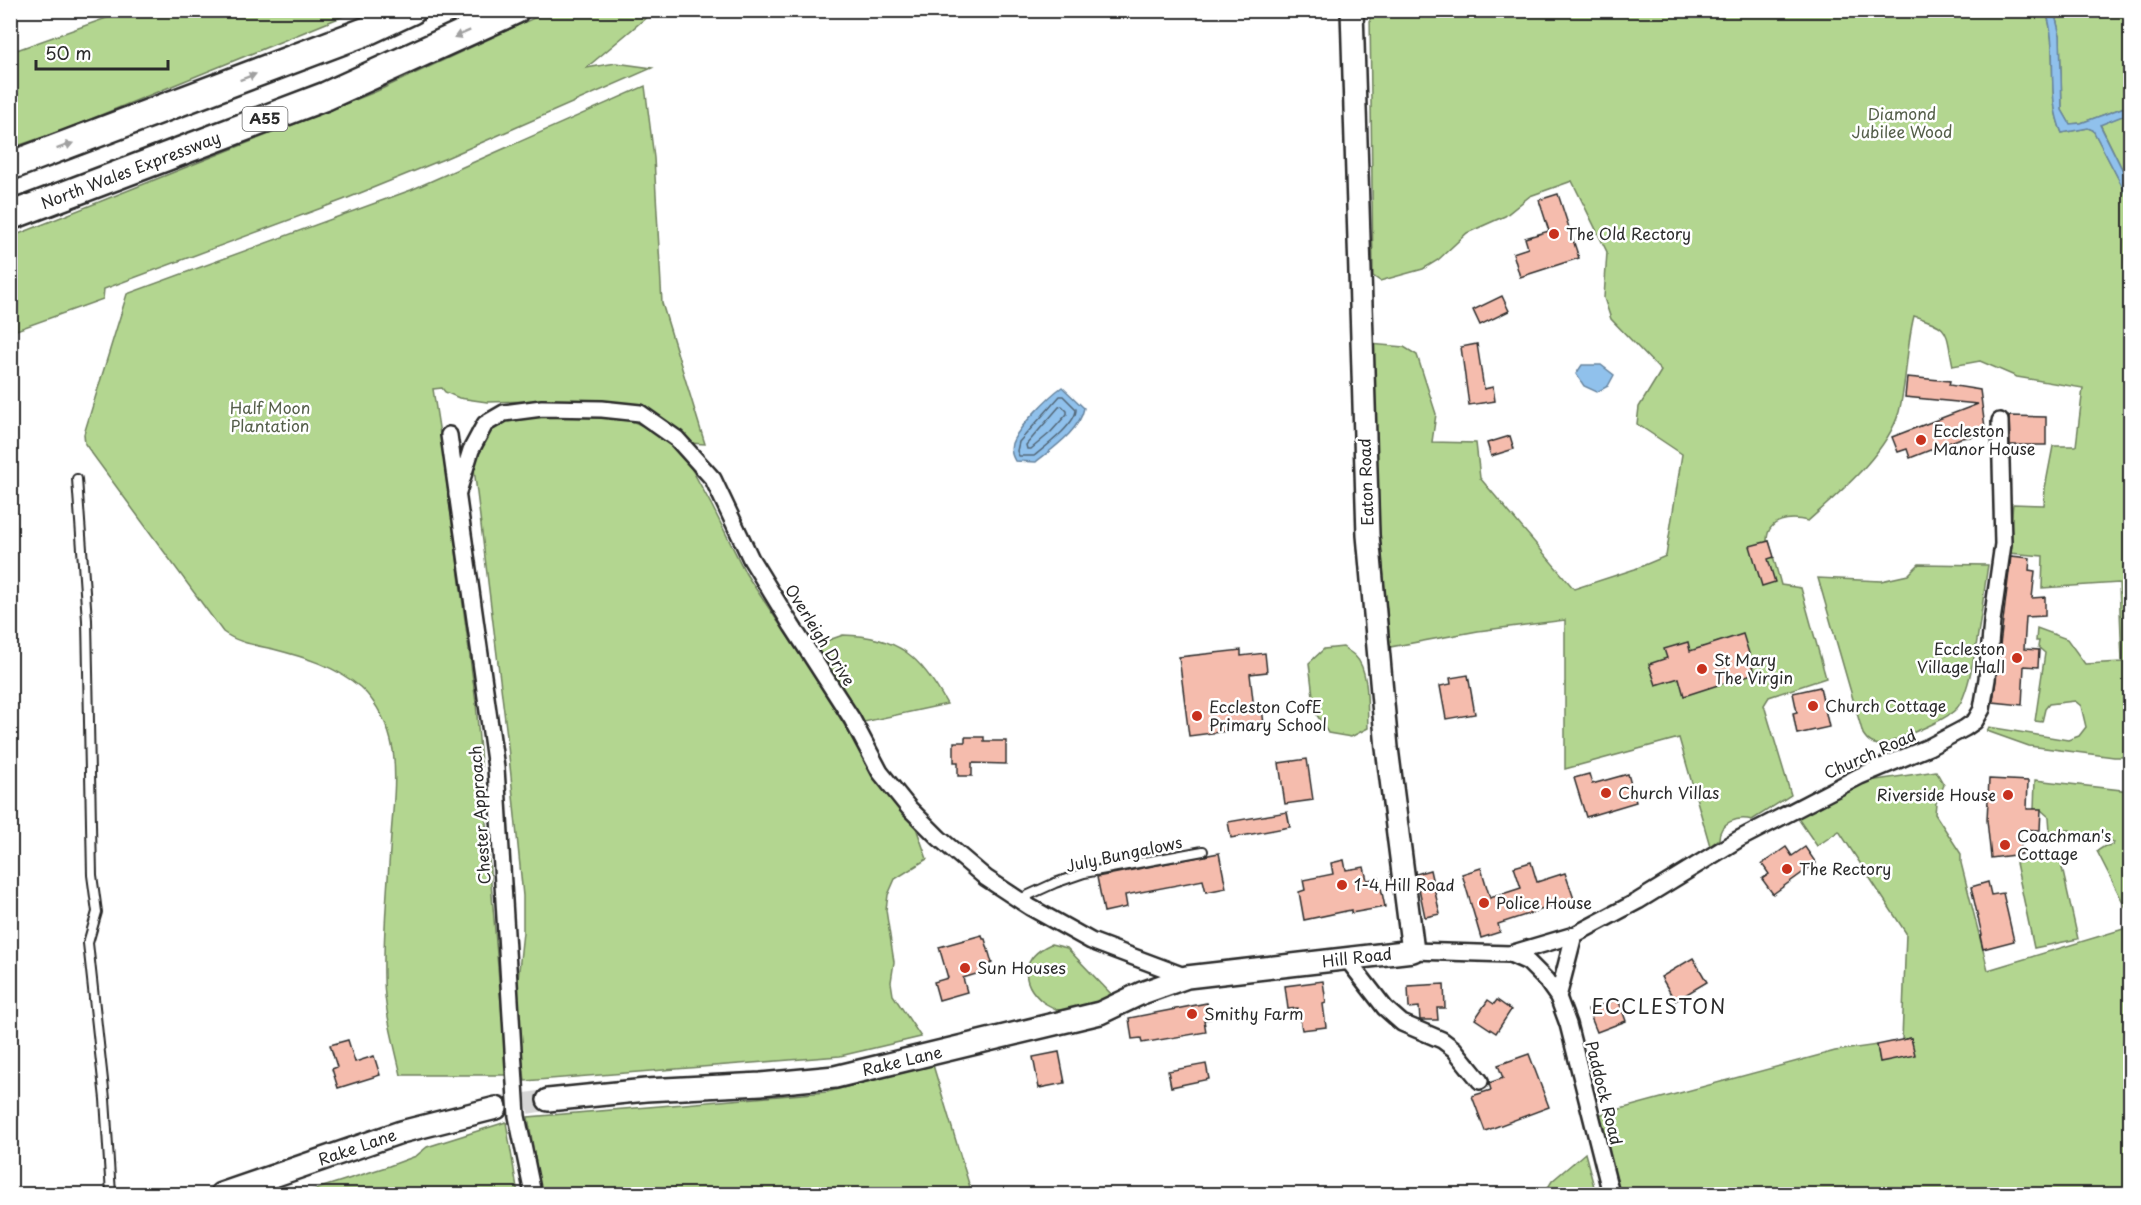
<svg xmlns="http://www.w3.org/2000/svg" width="2141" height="1205" font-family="'Playpen Sans',sans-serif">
<rect width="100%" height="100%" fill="#fff"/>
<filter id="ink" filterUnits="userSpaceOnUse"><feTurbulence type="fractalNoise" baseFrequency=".0167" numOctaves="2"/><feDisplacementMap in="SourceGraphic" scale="12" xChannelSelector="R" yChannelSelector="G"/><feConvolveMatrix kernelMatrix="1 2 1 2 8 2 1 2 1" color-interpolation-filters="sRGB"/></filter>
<g filter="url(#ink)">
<g fill="#b3d690" stroke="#6f805e" stroke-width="1.5">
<polygon points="551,10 654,11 586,68 616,63 652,68 444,159 343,200 104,289 103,299 11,332 11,237 375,92"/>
<polygon points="126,11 126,10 356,11 64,130 11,148 11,52"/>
<path d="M1370,11H2046C2059,50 2045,94 2062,133L2088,128L2093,130L2130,201V757H2114L2029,746L1987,731L1989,727L2068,740L2079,736L2086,727L2081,706L2075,701L2049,704L2045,709L2042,722L2035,721L2045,653L2038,647L2039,641H2036L2037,628L2067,639L2085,664L2122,662L2119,583L2042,588L2043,556L2008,553L2013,504L2044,505L2045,488L2053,446H2076L2083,388L2017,377L1980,361L1953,366C1945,328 1951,328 1914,316C1906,347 1907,381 1899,412C1887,453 1839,493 1808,521C1791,517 1767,518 1767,541H1769L1781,585L1801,588L1826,678L1769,697L1764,705L1791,795L1752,820C1738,816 1719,822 1719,839L1710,846L1679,738L1565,769V620L1478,631L1390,647L1376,488L1370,344L1404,347L1417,355L1436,414L1432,442L1476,443L1480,478L1574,589L1635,569L1666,556L1682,454L1637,424L1639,407L1661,371L1611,319L1604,298L1607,252L1572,181L1530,196L1505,216L1467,233L1438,260L1423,269L1380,281L1373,276Z"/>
<polygon points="2054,11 2130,11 2130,105 2081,123 2070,124 2062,110 2060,35"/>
<path d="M645,86L654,158L662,303L705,444L688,443L619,404L580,400L487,402L459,398L445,392L442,388L433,389L442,447L476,703L507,1075H401C394,1043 384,1010 384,977C383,930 388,883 391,836C393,808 397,779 393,750C389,727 378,703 360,687C335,666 304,657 273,649C255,645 238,643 223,632L85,444L84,434L127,294L411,190Z"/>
<polygon points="2130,113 2130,185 2100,124"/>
<polygon points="605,413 632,421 654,431 672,443 684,455 712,506 746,574 807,665 880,782 913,819 927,859 895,879 888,895 886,910 894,962 891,982 893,995 921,1037 840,1056 525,1081 518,1018 517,989 523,932 523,896 507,736 470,436 472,428 476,423 524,414"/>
<path d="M1919,564L1988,565C1983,595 1974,689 1957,708C1945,722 1901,737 1883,745C1873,745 1868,742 1863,734L1818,578L1881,581L1908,575Z"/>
<path d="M843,635C899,636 921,657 947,704L864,722L816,649L826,641Z"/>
<path d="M1343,647C1347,650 1352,653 1355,656C1370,670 1367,709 1368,728L1351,737L1328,733L1315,712L1309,663L1324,649Z"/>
<polygon points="1936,771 1944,785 1936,803 1935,814 1961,854 1961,863 1988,970 2130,927 2130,1194 1620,1194 1598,1115 1835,1051 1877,1045 1880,1061 1911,1038 1902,1040 1906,933 1839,831 1817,846 1797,817 1863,782"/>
<polygon points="2035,780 2130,791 2130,916 2097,851 2105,846 2113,845 2114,842 2069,830 2050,831 2049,817 2041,810 2034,809"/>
<polygon points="2059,854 2078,939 2034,948 2016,863"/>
<path d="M1051,944L1067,948L1113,996L1064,1013C1058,1010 1049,1006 1043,1002C1018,981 1022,957 1051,944Z"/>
<polygon points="933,1065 972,1194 541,1194 528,1117 827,1092"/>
<polygon points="506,1122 518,1194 301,1194 389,1166 416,1156 427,1147"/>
<polygon points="1585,1153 1596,1194 1544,1194 1552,1181"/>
</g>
<g fill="#90c1ec" stroke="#68859f" stroke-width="1.5">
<path d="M2046,11H2054L2060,35L2062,110L2070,124L2081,123L2130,105V113L2100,125L2130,185V201L2093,130L2088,128L2062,133C2045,94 2059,50 2046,11Z"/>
<polygon points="1582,365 1601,365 1614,375 1608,386 1597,392 1584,386 1576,374"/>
<path d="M1062,387L1084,408C1080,430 1053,448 1036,462L1015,461C1011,454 1009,447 1014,439C1021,425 1049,396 1062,387Z"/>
</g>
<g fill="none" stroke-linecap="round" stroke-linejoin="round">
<g stroke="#536778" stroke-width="1.5">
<path d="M1060,396H1063L1076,409C1077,423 1045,447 1034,456H1019L1017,451L1019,442Z"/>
<polygon points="1062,406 1067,411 1067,414 1050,433 1031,449 1027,449 1026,445 1059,407"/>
</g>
</g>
<g fill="#f5bcad" stroke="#2b2b2b" stroke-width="1.5">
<polygon points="1558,194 1579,258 1520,277 1513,253 1528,248 1525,238 1549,231 1539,200"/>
<polygon points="1502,296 1509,311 1480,325 1473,310"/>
<polygon points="1477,344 1484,389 1493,387 1495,401 1469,405 1461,347"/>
<polygon points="1907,377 1950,381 1949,385 1980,390 1986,435 1961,438 1910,458 1907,449 1898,452 1892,437 1978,404 1905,397"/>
<polygon points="2009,416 2046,417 2046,445 2010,445"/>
<polygon points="1510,436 1514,449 1491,456 1487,443"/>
<polygon points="1769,541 1774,557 1768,559 1775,582 1762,586 1750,546"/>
<polygon points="2011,556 2030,558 2029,570 2035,571 2032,598 2045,597 2045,616 2026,617 2024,649 2039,650 2038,667 2024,666 2022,705 1993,702"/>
<polygon points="1743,634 1755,673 1684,696 1679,678 1656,685 1649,664 1667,658 1664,649 1688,642 1690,651"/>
<polygon points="1241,650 1241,656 1265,653 1267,672 1250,674 1254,709 1262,708 1264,724 1243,727 1243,729 1189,736 1179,657"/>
<polygon points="1468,675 1475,714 1446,719 1440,686 1451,684 1450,678"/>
<polygon points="1820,687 1829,727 1797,734 1793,713 1797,712 1793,693"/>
<polygon points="965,737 984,737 984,741 1006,741 1006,764 972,763 972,776 958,776 958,762 954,762 954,742 965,742"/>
<polygon points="1307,759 1313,800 1285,804 1279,763"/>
<polygon points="1589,774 1592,784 1628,774 1636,802 1586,817 1574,778"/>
<polygon points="1989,779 2028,781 2027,809 2041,809 2040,830 2019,829 2022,854 1991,858 1987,820"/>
<polygon points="1287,812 1290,827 1231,838 1228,822"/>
<polygon points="1786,847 1792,856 1805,847 1816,863 1773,894 1762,879 1769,874 1762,864"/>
<polygon points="1219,853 1226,888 1206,892 1203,880 1125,895 1127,907 1104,912 1097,877"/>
<polygon points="1344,860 1346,870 1364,867 1367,880 1379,878 1385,907 1351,913 1351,910 1304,920 1299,892 1305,890 1303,880 1333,874 1331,863"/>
<polygon points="1531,862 1537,882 1565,873 1574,899 1498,924 1500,932 1481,938 1462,874 1481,868 1490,898 1521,888 1514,867"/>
<polygon points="1430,870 1440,914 1425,917 1416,874"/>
<polygon points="1988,882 1991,895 2003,893 2014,941 1983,949 1980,936 1982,935 1971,887"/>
<polygon points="982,935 983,939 985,939 992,963 985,966 986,971 963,978 967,992 939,1000 934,982 948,978 939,947"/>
<polygon points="1693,958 1707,982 1675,1001 1661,977"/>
<polygon points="1323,981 1326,1003 1323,1004 1326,1027 1302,1030 1298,1008 1288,1009 1285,986"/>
<polygon points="1444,984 1445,1008 1437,1008 1438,1020 1420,1020 1419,1007 1409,1008 1408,986"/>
<polygon points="1618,999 1626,1021 1597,1032 1588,1010"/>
<polygon points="1488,1000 1494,1004 1497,1000 1511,1010 1496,1033 1475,1019"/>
<polygon points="1207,1003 1210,1019 1204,1020 1206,1032 1142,1043 1141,1038 1132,1039 1129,1018"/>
<polygon points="1911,1038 1915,1055 1880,1062 1877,1045"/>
<polygon points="348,1040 355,1062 374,1056 380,1075 338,1088 332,1069 337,1067 330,1045"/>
<polygon points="1059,1052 1065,1083 1039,1088 1033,1057"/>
<polygon points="1529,1054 1549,1107 1485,1131 1472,1096 1491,1090 1489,1083 1503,1078 1498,1065"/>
<polygon points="1206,1064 1209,1079 1171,1087 1168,1071"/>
</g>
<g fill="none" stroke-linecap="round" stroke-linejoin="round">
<polyline stroke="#d5d5d5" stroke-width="21" stroke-dasharray="21 10" stroke-linecap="butt" points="496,1108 548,1100"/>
<defs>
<g id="lane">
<polyline points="77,479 87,620 92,875 97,912 88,943 105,1099 111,1194"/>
<polyline points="1020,899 1055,883 1084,873 1203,851"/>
</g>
<g id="street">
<polyline points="449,435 496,768 517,1116 533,1194"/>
<polyline points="457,495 471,450 485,424 504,413 542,408 602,409 640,413 677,439 713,479 751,559 792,626 852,719 880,772 909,808 939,838 986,878 1030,907 1091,941 1187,977"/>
<polyline points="1413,951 1510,954 1528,962 1546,980 1558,997 1568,1024 1611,1194"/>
<polyline points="1510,954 1574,935 1638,901 1739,839 1860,776 1929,747 1965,728 1975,721 1982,709 1987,679 1992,621 2003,544 2000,421"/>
<polyline points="1347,959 1385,1008 1402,1023 1442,1040 1454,1049 1480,1081"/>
<polyline points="1558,997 1574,935"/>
</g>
<g id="secondary">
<path id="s1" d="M548,1100L646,1090L761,1084L835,1077L1100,1013L1142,993L1187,977L1413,951L1387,748L1368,535L1352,10"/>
<path id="s2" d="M221,1194L401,1132L496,1108"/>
</g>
<g id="highway">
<polyline points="10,166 367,31 412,10"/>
<path id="s3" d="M10,216L326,96L515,10"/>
</g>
</defs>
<use href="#lane" stroke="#2b2b2b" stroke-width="12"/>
<use href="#street" stroke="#2b2b2b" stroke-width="20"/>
<use href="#secondary" stroke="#2b2b2b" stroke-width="26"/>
<use href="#highway" stroke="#2b2b2b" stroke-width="32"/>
<use href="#lane" stroke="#fff" stroke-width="8"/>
<use href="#street" stroke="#fff" stroke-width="15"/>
<use href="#secondary" stroke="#fff" stroke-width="21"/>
<use href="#highway" stroke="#fff" stroke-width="27"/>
</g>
<defs><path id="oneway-solid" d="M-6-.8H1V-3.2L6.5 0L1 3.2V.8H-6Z" transform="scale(1.5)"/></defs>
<g fill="#a0a0a0">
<use href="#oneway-solid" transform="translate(462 34) rotate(156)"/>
<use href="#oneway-solid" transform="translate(248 77) rotate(-21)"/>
<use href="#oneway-solid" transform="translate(65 146) rotate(-20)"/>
</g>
</g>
<g fill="#c8321e" stroke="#fff" stroke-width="2">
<circle cx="1554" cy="234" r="6"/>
<circle cx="1921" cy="440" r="6"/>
<circle cx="2017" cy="658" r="6"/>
<circle cx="1702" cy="669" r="6"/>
<circle cx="1813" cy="706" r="6"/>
<circle cx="1197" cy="716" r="6"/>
<circle cx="1606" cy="793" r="6"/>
<circle cx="2008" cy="795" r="6"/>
<circle cx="2005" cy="845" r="6"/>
<circle cx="1787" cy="869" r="6"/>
<circle cx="1342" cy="885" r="6"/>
<circle cx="1484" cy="903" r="6"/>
<circle cx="965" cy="968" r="6"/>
<circle cx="1192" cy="1014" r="6"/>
</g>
<g text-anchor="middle" stroke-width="5" stroke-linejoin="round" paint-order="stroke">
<rect fill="#fff" stroke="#6b6b6b" stroke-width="1.5" x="242.5" y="107" width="45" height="24" rx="4.5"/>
<g font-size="15" font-weight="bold" fill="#2b2b2b">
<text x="265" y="124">A55</text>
</g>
<g font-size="16" fill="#545e49" stroke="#fff">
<text x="1902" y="120">Diamond<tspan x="1902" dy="18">Jubilee Wood</tspan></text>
<text x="270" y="414">Half Moon<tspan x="270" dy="18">Plantation</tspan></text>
</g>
<g font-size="16" fill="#2b2b2b" stroke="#fff">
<text dy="6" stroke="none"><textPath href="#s3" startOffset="129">North Wales Expressway</textPath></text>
<text transform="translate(1366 482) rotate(-92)" y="6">Eaton Road</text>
<text transform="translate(820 635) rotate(58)" y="6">Overleigh Drive</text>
<text transform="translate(1870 754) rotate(-24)" y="6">Church Road</text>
<text transform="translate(480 815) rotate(-94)" y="6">Chester Approach</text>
<text transform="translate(1124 854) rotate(-12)" y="6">July Bungalows</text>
<text dy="6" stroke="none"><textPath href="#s1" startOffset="826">Hill Road</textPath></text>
<text dy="6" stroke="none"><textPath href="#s1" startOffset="357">Rake Lane</textPath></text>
<text transform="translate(1604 1093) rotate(76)" y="6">Paddock Road</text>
<text dy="6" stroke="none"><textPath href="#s2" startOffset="144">Rake Lane</textPath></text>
</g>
<g font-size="16" fill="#2b2b2b" stroke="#fff" text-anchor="start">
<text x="1566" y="240">The Old Rectory</text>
<text x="1933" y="437">Eccleston<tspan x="1933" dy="18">Manor House</tspan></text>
<text x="2005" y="655" text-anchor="end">Eccleston<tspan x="2005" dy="18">Village Hall</tspan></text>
<text x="1714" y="666">St Mary<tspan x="1714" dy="18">The Virgin</tspan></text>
<text x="1825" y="712">Church Cottage</text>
<text x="1209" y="713">Eccleston CofE<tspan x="1209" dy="18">Primary School</tspan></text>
<text x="1618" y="799">Church Villas</text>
<text x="1996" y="801" text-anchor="end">Riverside House</text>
<text x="2017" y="842">Coachman's<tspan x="2017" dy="18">Cottage</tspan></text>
<text x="1799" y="875">The Rectory</text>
<text x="1354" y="891">1-4 Hill Road</text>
<text x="1496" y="909">Police House</text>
<text x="977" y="974">Sun Houses</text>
<text x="1204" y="1020">Smithy Farm</text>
</g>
<g font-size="20" letter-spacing="1.5" fill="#2b2b2b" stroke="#fff">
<text x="1659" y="1014">ECCLESTON</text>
</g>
</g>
<rect width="2141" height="1205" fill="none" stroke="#fff" stroke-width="36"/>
<rect x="18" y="18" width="2105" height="1169" fill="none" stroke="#2b2b2b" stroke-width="2" filter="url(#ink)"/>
<path d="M36 60v9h132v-9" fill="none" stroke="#2b2b2b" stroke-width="3"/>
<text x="45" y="60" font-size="18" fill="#2b2b2b" stroke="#ffffff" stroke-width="4.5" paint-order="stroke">50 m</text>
</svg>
